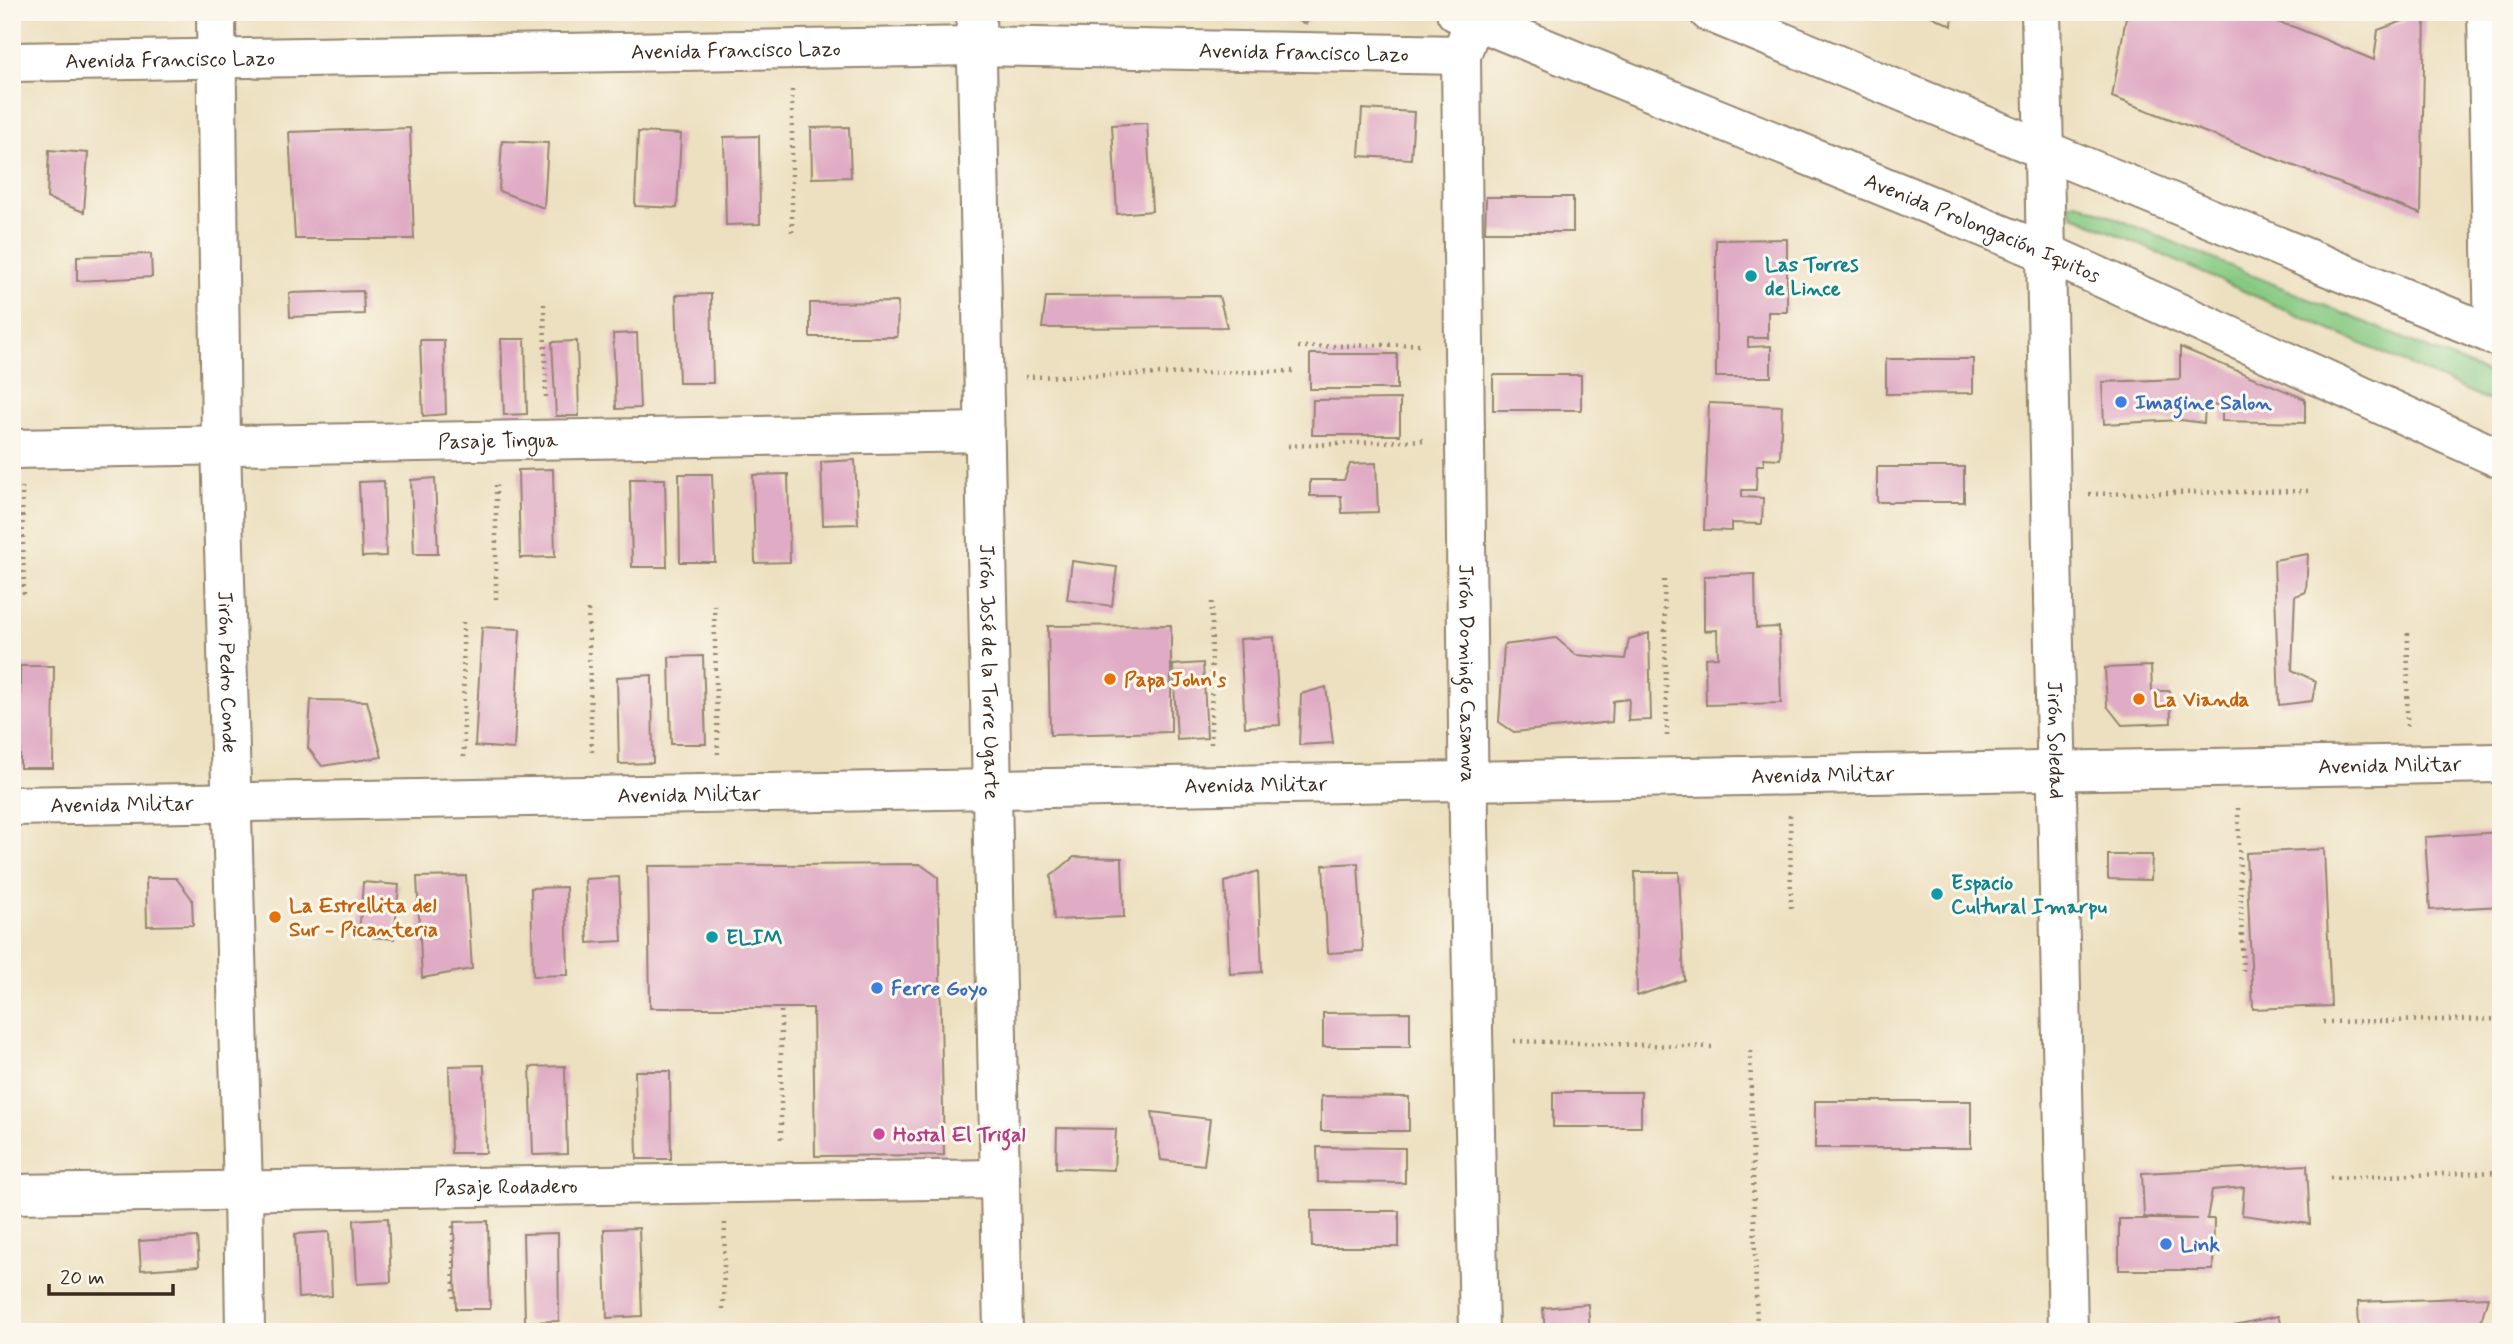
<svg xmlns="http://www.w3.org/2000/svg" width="2513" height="1344" font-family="Mynerve,sans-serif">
<rect width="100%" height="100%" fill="#fbf7ec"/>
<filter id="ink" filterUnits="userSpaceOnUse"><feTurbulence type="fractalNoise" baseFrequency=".0143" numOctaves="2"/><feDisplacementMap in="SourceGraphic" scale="14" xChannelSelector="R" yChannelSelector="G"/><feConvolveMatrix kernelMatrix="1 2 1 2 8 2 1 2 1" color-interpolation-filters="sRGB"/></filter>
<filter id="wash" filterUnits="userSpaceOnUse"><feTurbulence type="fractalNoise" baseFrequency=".00686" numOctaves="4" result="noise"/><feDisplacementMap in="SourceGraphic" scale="28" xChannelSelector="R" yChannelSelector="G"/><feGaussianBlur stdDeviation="1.57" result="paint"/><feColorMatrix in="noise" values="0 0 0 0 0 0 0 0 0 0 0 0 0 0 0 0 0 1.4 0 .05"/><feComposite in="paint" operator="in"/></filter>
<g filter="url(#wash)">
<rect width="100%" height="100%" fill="#ede0c0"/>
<polygon fill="#85c982" stroke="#607a50" stroke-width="2" points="2077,202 2501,379 2501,406 2073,215 2067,204"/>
<g id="blocks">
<g fill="#e0acc5">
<polygon points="1281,12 1311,12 1306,24 1280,14"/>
<polygon points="1923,12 1953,12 1952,26"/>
<polygon points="2176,12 2244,12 2297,28 2374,60 2378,30 2425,13 2421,214 2112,97 2126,17"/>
<polygon points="1362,109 1414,112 1411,159 1359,156"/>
<polygon points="1147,123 1152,211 1117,214 1112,125"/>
<polygon points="849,127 851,177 812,178 811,128"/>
<polygon points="410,128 414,239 295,239 289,132"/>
<polygon points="638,132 681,134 677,208 635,206"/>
<polygon points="759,136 760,224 726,225 724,137"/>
<polygon points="502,141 548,143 544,208 499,191"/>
<polygon points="49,150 88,153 84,212 47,198"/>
<polygon points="1486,197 1573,197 1573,232 1485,232"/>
<polygon points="1787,239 1787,312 1768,312 1768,338 1748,338 1748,347 1771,346 1771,377 1716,377 1716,240"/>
<polygon points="151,254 152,277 77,281 77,256"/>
<polygon points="363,291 364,314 290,317 289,293"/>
<polygon points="711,294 713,383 679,383 676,295"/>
<polygon points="1219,296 1227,327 1042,328 1046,297"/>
<polygon points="898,302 897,337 810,337 810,303"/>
<polygon points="637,333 640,408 616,409 613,334"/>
<polygon points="501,339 525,339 527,414 504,415"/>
<polygon points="420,340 444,340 446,414 423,416"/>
<polygon points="577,341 579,416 556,416 552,342"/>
<polygon points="2180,347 2305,399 2305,423 2222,421 2222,405 2205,405 2204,423 2181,420 2104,424 2102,382 2180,379"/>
<rect x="1310" y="354" width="87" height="35"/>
<polygon points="1886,359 1973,359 1973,393 1886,394"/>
<rect x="1493" y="375" width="88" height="35"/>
<polygon points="1400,399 1400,435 1312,435 1313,400"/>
<polygon points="1709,403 1782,406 1780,459 1764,458 1764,465 1757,465 1756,490 1742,490 1742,497 1763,498 1762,524 1732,523 1732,531 1704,530"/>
<polygon points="855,460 858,524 823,525 821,462"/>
<polygon points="1376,463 1378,512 1342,513 1341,496 1310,496 1310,480 1344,480 1350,464"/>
<rect x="1877" y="467" width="87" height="35"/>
<polygon points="553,469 555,557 520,558 518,470"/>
<polygon points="679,474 712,474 715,562 680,562"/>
<polygon points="788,474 790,562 755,563 753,475"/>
<polygon points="435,478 438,554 414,554 411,480"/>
<polygon points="630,479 665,479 667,567 632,567"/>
<polygon points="384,481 386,556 362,557 359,482"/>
<polygon points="2308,554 2306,592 2295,596 2292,670 2316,681 2312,701 2279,705 2274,560"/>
<polygon points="1072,561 1117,567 1112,606 1067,600"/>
<polygon points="1755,574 1756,628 1779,627 1781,703 1706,705 1705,658 1718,657 1717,630 1704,631 1704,576"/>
<polygon points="1171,625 1171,732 1050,735 1048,626"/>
<polygon points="482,627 520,629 514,749 475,746"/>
<polygon points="1649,633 1651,720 1628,721 1629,699 1613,701 1612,722 1514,732 1499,722 1504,645 1556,638 1576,655 1625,659 1629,639"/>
<polygon points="1274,637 1280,725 1245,727 1240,639"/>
<polygon points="703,656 706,744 671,744 669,657"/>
<polygon points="1203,663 1207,738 1177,740 1173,665"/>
<polygon points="20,666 54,666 53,768 20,768"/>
<polygon points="2151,666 2152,691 2170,691 2171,723 2122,725 2107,706 2105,668"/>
<polygon points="652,675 653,763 619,764 617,677"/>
<polygon points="1326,687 1333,743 1299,745 1301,694"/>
<polygon points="311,700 367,701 382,757 322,766 308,748"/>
<polygon points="2501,832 2501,906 2430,910 2425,837"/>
<polygon points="2324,849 2331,1006 2253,1009 2246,853"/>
<polygon points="2108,855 2152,855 2151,880 2108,879"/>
<polygon points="1074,857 1122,858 1124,917 1054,920 1051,876"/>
<polygon points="1358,863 1363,951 1328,953 1323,865"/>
<polygon points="920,864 938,877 944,1155 815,1156 813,1008 650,1008 648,866"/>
<polygon points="1258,871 1262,972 1230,974 1225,882"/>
<polygon points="1635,872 1679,872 1684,980 1637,996"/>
<polygon points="466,876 472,969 422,978 417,877"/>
<polygon points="619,877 622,941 588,943 585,879"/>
<polygon points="146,878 176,878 192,899 193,925 147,926"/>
<polygon points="363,882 399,885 394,939 359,936"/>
<polygon points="566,887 568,975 533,976 531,888"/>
<polygon points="1410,1012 1410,1047 1323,1047 1323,1013"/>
<polygon points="484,1065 486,1153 451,1153 449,1066"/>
<polygon points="565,1066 567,1154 533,1155 530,1067"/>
<polygon points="635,1071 670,1071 671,1159 637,1159"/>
<rect x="1553" y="1092" width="88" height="35"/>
<polygon points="1321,1096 1409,1097 1409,1131 1321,1131"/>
<rect x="1815" y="1101" width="156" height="47"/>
<polygon points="1152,1112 1210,1119 1204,1165 1161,1160"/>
<polygon points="1057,1128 1116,1129 1114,1170 1056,1168"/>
<polygon points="1317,1147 1405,1148 1405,1183 1318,1182"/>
<polygon points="2307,1165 2310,1224 2242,1215 2244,1187 2212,1190 2207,1219 2214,1219 2213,1270 2119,1270 2119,1219 2198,1219 2144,1217 2142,1173"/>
<polygon points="1311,1211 1399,1211 1399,1247 1312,1247"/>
<polygon points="388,1218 391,1282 357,1284 354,1220"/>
<polygon points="488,1221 490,1309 456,1309 454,1222"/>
<polygon points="639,1228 642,1316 607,1318 604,1229"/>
<polygon points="329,1232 332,1296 298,1298 295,1234"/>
<polygon points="558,1233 559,1321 525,1322 523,1234"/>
<polygon points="197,1237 199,1266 141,1270 139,1241"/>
<polygon points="2488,1297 2478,1332 2359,1332 2358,1302"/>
<polygon points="1588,1304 1590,1332 1545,1332 1543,1308"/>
<polygon points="2278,1316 2283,1332 2234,1332 2234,1325"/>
</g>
</g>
</g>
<g filter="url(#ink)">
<use href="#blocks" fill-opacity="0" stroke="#94856f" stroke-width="2"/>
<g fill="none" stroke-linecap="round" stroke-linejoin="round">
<defs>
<g id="minor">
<path id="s1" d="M216,12L221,445L243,1190L245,1332"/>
<path id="s2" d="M976,12L1003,1332"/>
<path id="s3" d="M2041,12L2068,1332"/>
<polyline points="2487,12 2494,336"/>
<path id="s4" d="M1470,31L1461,55L1469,827L1479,1332"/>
<path id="s5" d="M12,62L977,46L1461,55"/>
<path id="s6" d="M12,449L985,432"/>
<path id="s7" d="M12,806L2501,763"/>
<path id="s8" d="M12,1194L1000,1179"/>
</g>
<g id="secondary">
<path id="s9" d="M1456,12L2047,253L2501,459"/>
<polyline points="1709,12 2501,338"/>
</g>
</defs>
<use href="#minor" stroke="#94856f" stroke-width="42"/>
<use href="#secondary" stroke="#94856f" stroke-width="42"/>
<g stroke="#94856f" stroke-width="4.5" stroke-dasharray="2 5" stroke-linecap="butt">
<polyline points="792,90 792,232"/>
<polyline points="544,304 546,401"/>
<polyline points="1298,347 1423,344"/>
<polyline points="1025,377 1297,371"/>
<polyline points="1288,446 1427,440"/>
<polyline points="22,487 24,598"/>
<polyline points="2089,494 2308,491"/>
<polyline points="1664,580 1667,737"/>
<polyline points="496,599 496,481"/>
<polyline points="714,605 718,755"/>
<polyline points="588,610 592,756"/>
<polyline points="463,622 464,757"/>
<polyline points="2407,726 2408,629"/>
<polyline points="1211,744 1212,602"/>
<polyline points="2238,808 2243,975"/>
<polyline points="1790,815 1791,909"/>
<polyline points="781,1011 781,1143"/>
<polyline points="2323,1022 2501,1019"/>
<polyline points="1514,1041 1712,1047"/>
<polyline points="1750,1051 1757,1332"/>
<polyline points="2330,1178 2501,1172"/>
<polyline points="453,1226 454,1302"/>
<polyline points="723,1309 725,1222"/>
</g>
<use href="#minor" stroke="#fff" stroke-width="38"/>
<use href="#secondary" stroke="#fff" stroke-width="38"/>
</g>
</g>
<g fill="#0f9aa8" stroke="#fbf7ec" stroke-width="2.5">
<circle cx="1751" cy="276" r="7"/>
<circle cx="1937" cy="894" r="7"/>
<circle cx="712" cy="937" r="7"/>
</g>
<g fill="#3f7fe0" stroke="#fbf7ec" stroke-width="2.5">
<circle cx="2121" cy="402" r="7"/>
<circle cx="877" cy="988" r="7"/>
<circle cx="2166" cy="1244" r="7"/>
</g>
<g fill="#e8710a" stroke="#fbf7ec" stroke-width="2.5">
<circle cx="1110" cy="679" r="7"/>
<circle cx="2139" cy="699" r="7"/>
<circle cx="275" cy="917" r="7"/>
</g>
<circle fill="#d1479c" stroke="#fbf7ec" stroke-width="2.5" cx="879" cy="1134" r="7"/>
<g text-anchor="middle" stroke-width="6" stroke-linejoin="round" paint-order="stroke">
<g font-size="21" fill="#3b2a1e" stroke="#fbf7ec">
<text dy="7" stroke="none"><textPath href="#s5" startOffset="724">Avenida Francisco Lazo</textPath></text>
<text dy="7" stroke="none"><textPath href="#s5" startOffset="1292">Avenida Francisco Lazo</textPath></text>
<text dy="7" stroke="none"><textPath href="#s5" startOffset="158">Avenida Francisco Lazo</textPath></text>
<text dy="7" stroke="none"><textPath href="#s9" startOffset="569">Avenida Prolongación Iquitos</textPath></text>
<text dy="7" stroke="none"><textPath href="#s6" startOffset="486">Pasaje Tingua</textPath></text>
<text dy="7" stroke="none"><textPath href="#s1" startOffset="660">Jirón Pedro Conde</textPath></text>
<text dy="7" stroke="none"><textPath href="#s2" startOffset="660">Jirón José de la Torre Ugarte</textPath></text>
<text dy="7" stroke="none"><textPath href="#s4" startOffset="644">Jirón Domingo Casanova</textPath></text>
<text dy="7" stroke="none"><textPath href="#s3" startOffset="728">Jirón Soledad</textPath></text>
<text dy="7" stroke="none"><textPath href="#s7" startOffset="2378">Avenida Militar</textPath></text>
<text dy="7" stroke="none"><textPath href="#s7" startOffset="1811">Avenida Militar</textPath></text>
<text dy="7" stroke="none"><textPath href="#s7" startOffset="1244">Avenida Militar</textPath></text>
<text dy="7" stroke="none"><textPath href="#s7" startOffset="677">Avenida Militar</textPath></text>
<text dy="7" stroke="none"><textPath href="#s7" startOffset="110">Avenida Militar</textPath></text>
<text dy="7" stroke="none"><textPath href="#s8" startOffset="494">Pasaje Rodadero</textPath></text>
</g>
<g font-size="21" font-weight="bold" fill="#0d838f" stroke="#fbf7ec" text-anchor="start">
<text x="1765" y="271">Las Torres<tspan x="1765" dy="24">de Lince</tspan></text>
<text x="1951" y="889">Espacio<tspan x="1951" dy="24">Cultural Imarpu</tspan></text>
<text x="726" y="944">ELIM</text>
</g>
<g font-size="21" font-weight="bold" fill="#366cbe" stroke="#fbf7ec" text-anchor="start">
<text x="2135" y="409">Imagine Salon</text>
<text x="891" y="995">Ferre Goyo</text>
<text x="2180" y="1251">Link</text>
</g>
<g font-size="21" font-weight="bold" fill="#c56008" stroke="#fbf7ec" text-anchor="start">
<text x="1124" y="686">Papa John's</text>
<text x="2153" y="706">La Vianda</text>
<text x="289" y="912">La Estrellita del<tspan x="289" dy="24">Sur - Picanteria</tspan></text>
</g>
<g font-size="21" font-weight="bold" fill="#b23c85" stroke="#fbf7ec" text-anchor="start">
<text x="893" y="1141">Hostal El Trigal</text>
</g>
</g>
<rect width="2513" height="1344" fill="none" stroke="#fbf7ec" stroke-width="42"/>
<path d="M49 1284v10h124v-10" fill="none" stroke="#3b2a1e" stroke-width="3.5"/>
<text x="60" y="1284" font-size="21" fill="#3b2a1e" stroke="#fbf7ec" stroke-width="5" paint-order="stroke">20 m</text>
</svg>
